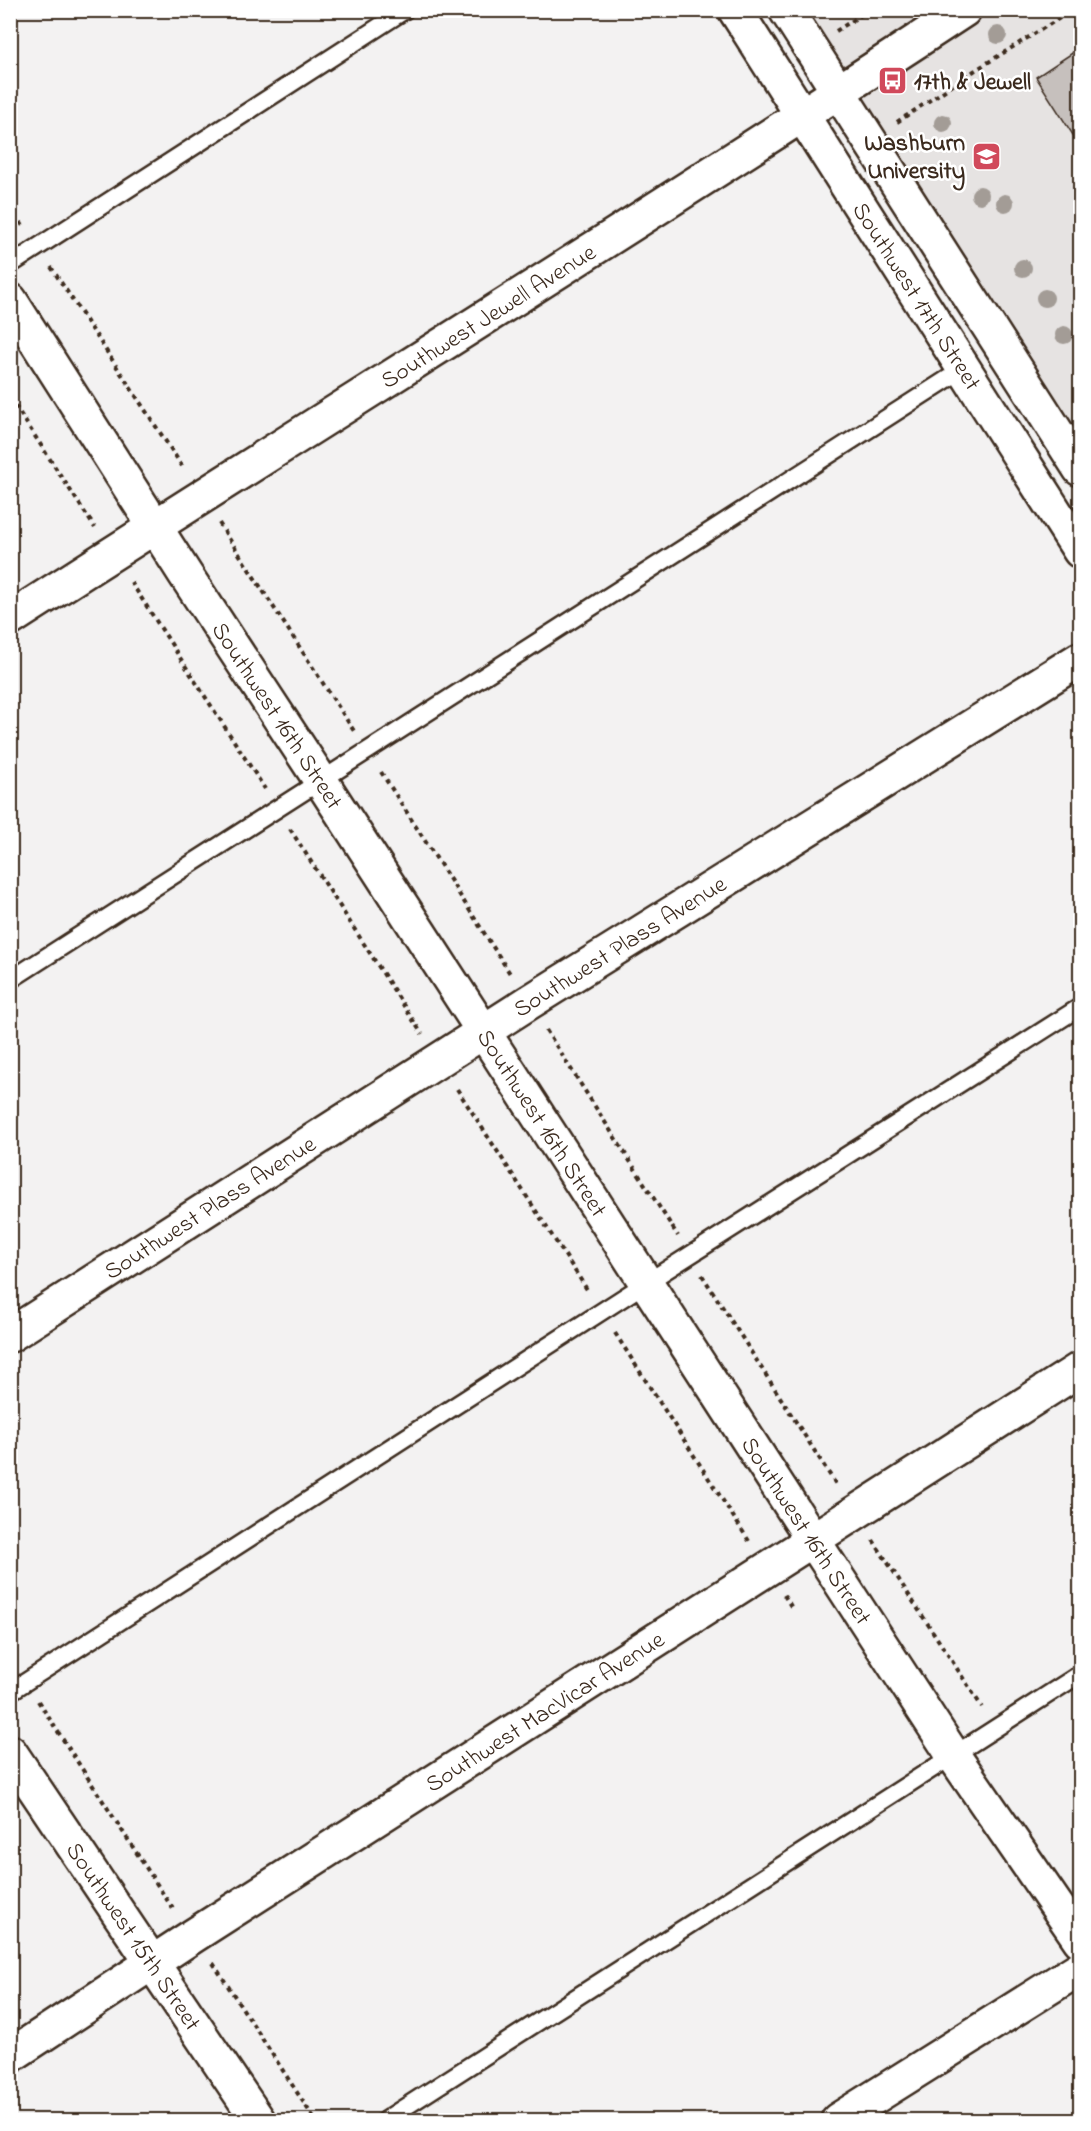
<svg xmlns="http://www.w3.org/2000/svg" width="1091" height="2131" font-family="'Indie Flower',sans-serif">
<rect width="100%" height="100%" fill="#f3f2f2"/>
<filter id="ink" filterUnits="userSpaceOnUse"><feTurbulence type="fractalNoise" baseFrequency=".0167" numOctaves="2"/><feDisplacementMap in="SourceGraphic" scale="12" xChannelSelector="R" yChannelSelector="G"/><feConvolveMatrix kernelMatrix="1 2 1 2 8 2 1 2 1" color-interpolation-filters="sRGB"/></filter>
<g filter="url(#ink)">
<polygon fill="#e6e3e2" points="799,11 1080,11 1080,451"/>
<polygon fill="#c6c0bd" stroke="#3b2a1e" stroke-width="1.5" points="1080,40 1080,146 1036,77 1080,48 1077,43"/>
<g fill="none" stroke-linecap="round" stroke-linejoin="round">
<defs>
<g id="service">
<polyline points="10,265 405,10"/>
<polyline points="10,980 963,369"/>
<polyline points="10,1692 646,1283 1080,1007"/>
<polyline points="385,2120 1080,1674"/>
</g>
<g id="minor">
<path id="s1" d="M10,300L185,574L321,781L813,1540L953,1755L1080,1940"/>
<path id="s2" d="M10,619C328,415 649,217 964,10"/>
<path id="s3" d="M10,1335L528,1003L1080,659"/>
<path id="s4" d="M10,1752L258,2120"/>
<polyline points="838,2120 1080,1968"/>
</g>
<g id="tertiary">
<path id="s5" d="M10,2056L193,1936L1080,1369"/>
</g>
<g id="secondary">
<path id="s6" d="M735,10L1080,551"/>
<polyline points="786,10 1080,469"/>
</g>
</defs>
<use href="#service" stroke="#3b2a1e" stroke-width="21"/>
<use href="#minor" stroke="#3b2a1e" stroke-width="38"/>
<use href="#tertiary" stroke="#3b2a1e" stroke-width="38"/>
<use href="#secondary" stroke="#3b2a1e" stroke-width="38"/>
<g stroke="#3b2a1e" stroke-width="4" stroke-dasharray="4.5 4.5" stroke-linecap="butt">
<polyline points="836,31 869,10"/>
<polyline points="897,122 974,71 1068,13 1080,11"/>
<polyline points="10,207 23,226"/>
<polyline points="51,267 184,469"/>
<polyline points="10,398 95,528"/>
<polyline points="219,523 354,731"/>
<polyline points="131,582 265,789"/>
<polyline points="381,772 511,975"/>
<polyline points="290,829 422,1034"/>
<polyline points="546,1030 678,1236"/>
<polyline points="457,1089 588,1291"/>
<polyline points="702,1275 837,1486"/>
<polyline points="615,1333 749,1541"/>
<polyline points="873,1540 982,1707"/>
<polyline points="784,1595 792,1608"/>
<polyline points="38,1701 173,1909"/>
<polyline points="213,1963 315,2120"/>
</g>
<use href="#service" stroke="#fff" stroke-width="16"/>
<use href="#minor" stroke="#fff" stroke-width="33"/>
<use href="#tertiary" stroke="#fff" stroke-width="33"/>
<use href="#secondary" stroke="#fff" stroke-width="33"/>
</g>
<g fill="#a39c96">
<circle cx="998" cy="35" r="9"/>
<circle cx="943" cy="123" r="9"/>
<circle cx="980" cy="195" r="9"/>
<circle cx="1005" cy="203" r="9"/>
<circle cx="1023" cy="268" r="9"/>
<circle cx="1045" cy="298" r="9"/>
<circle cx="1064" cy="335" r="9"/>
</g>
</g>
<defs>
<symbol id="bus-square" viewBox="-11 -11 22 22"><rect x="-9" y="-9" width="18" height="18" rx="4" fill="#d1495b" stroke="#fff"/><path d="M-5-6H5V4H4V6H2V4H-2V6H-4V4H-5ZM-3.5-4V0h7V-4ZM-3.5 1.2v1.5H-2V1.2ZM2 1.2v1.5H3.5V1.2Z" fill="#fff"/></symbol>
<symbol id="university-square" viewBox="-11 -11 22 22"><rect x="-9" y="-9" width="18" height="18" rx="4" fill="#d1495b" stroke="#fff"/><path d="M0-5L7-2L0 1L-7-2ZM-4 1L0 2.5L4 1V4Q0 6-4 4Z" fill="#fff"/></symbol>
</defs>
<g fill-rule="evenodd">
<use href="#bus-square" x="876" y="64" width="33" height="33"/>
<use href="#university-square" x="970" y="140" width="33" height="33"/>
</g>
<g text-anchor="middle" stroke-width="5" stroke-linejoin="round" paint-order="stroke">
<g font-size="24" font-weight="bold" fill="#3b2a1e" stroke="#fff" text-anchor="start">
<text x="914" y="89">17th &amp; Jewell</text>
<text x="965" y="150" text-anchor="end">Washburn<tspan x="965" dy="28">University</tspan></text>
</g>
<g font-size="24" fill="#3b2a1e" stroke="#fff">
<text dy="8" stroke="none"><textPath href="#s6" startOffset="339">Southwest 17th Street</textPath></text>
<text dy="8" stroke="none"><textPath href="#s2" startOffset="566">Southwest Jewell Avenue</textPath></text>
<text dy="8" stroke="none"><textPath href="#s1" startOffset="494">Southwest 16th Street</textPath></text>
<text dy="8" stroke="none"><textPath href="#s3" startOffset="723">Southwest Plass Avenue</textPath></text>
<text dy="8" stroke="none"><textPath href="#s1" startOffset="980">Southwest 16th Street</textPath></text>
<text dy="8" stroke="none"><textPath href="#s3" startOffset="237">Southwest Plass Avenue</textPath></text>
<text dy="8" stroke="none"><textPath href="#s1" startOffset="1466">Southwest 16th Street</textPath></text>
<text dy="8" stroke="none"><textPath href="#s5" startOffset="636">Southwest MacVicar Avenue</textPath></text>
<text dy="8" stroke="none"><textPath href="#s4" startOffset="222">Southwest 15th Street</textPath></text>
</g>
</g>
<rect width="1091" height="2131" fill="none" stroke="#fff" stroke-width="36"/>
<rect x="18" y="18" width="1055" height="2095" fill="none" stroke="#3b2a1e" stroke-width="2" filter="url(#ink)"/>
</svg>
